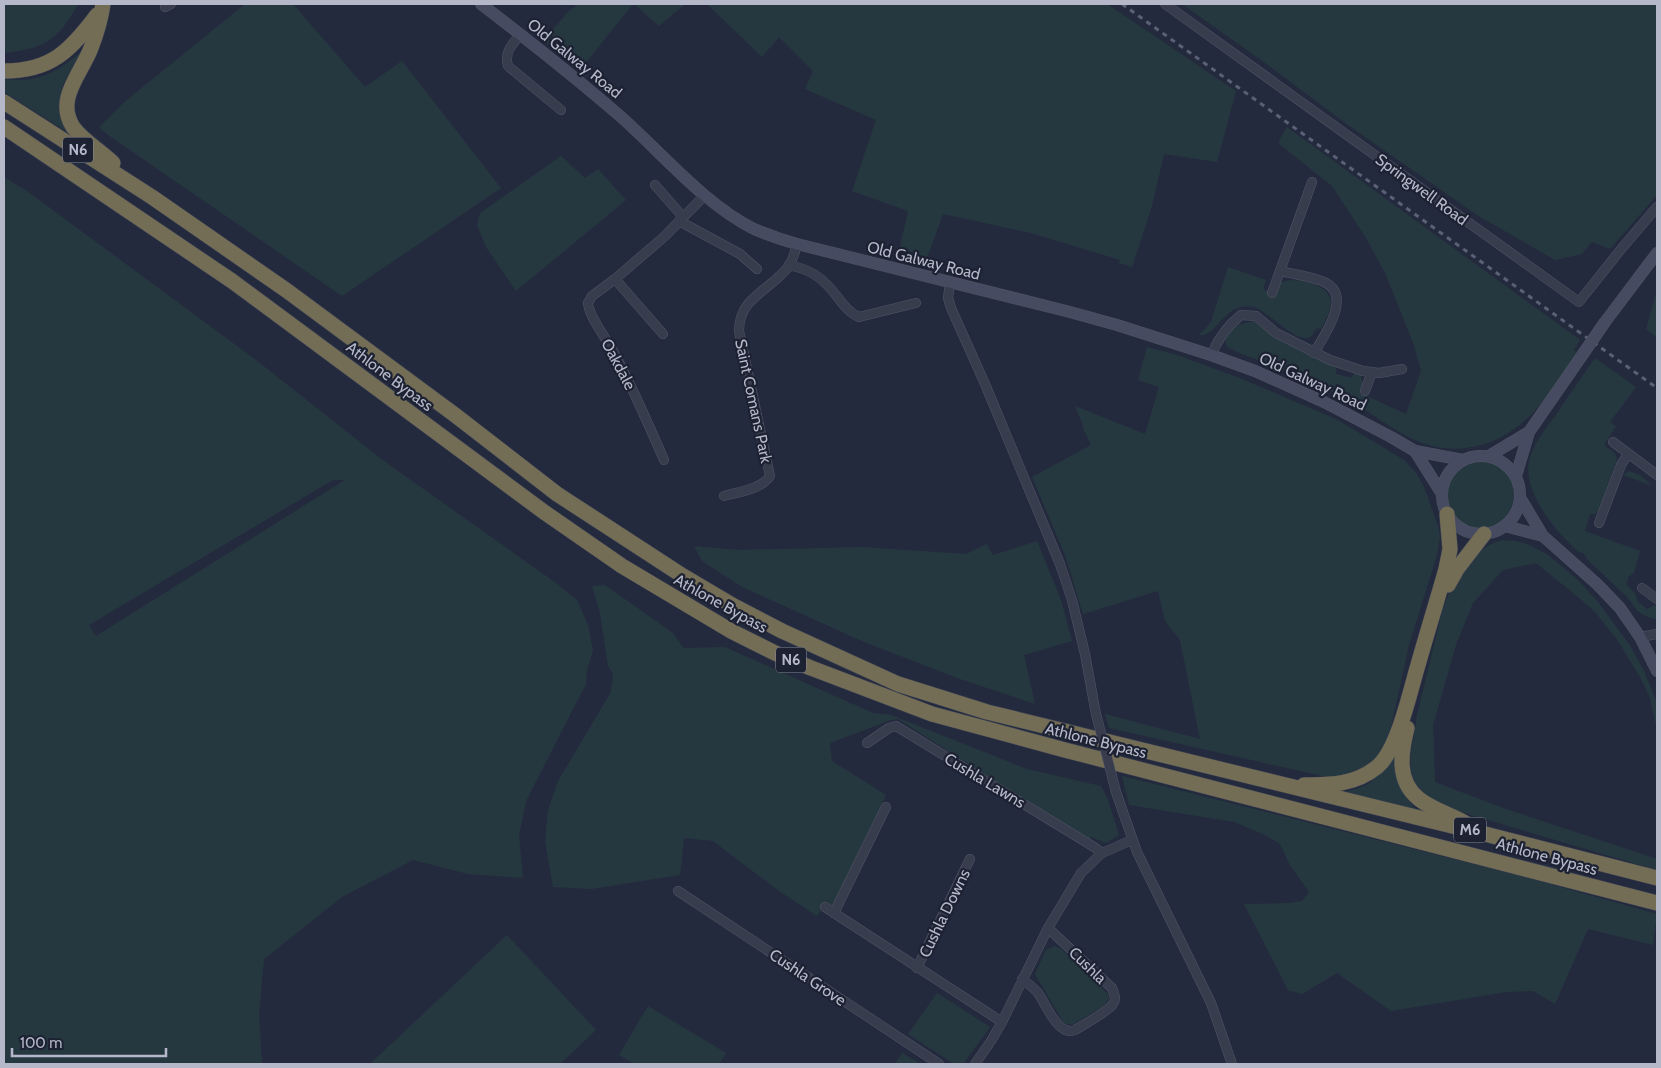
<svg xmlns="http://www.w3.org/2000/svg" width="1661" height="1068" font-family="Cabin,sans-serif">
<rect width="100%" height="100%" fill="#242a3e"/>
<g fill="#26383f" fill-rule="evenodd">
<path d="M4,4H78C58,40 46,48 4,53Z"/>
<polygon points="245,4 293,4 365,87 402,61 501,188 342,296 108,135 99,127 128,99"/>
<polygon points="578,4 633,4 579,71 543,40 569,11"/>
<polygon points="634,4 685,4 659,26"/>
<polygon points="707,4 1107,4 1236,91 1217,162 1164,154 1152,206 1132,267 1119,263 1120,260 1031,233 943,214 927,258 900,247 908,211 852,191 876,120 805,89 813,71 779,37 762,57"/>
<polygon points="1182,4 1657,4 1657,195 1610,249 1592,242 1582,254 1555,260 1480,217 1348,125 1268,65"/>
<path d="M82,51C71,69 57,88 60,111C61,119 66,126 69,133L4,92V79C39,83 56,73 82,51Z"/>
<path d="M1287,127L1580,340L1574,350L1577,352C1561,375 1546,403 1524,421C1495,448 1451,457 1415,440C1390,429 1369,410 1344,398C1318,386 1293,374 1268,364C1255,358 1238,354 1226,346C1223,332 1240,322 1252,322L1253,320L1286,344L1336,366V374L1352,378L1355,372L1360,374L1363,382L1360,393L1406,414L1421,371L1414,345L1385,273L1365,236L1332,186L1278,143Z"/>
<polygon points="561,156 585,178 598,169 626,200 516,291 486,247 477,225 480,213"/>
<path d="M4,177L27,191L256,360L384,461L556,583L577,600L588,625L593,651L587,670L586,684L526,801L519,836L523,878L468,874L413,860L342,897L264,959L259,1014L262,1064H4ZM333,480H345L96,636L89,625Z"/>
<path d="M1228,267L1266,280L1263,289L1274,294L1281,282C1296,277 1330,283 1331,303C1331,311 1324,322 1321,329L1317,328C1315,331 1313,335 1310,337C1295,344 1268,310 1253,307C1224,301 1216,339 1199,335L1211,322Z"/>
<polygon points="1657,290 1657,338 1646,329"/>
<polygon points="1147,347 1177,355 1237,377 1336,419 1404,460 1416,473 1424,487 1438,526 1440,537 1437,555 1409,645 1390,732 1384,748 1374,762 1358,772 1344,777 1327,777 1109,728 1105,714 1200,739 1180,640 1165,621 1158,591 1083,614 1065,555 1032,477 1091,445 1082,426 1083,425 1075,406 1145,434 1159,387 1138,380"/>
<path d="M1595,358L1636,387L1610,422L1616,426L1604,445L1615,453L1617,459L1599,510L1595,514H1590L1585,531L1640,551L1634,573L1629,576L1626,584L1635,593L1638,602L1647,609L1655,605L1657,606V620L1643,615L1637,610L1628,598L1586,558V556L1581,552L1580,553C1558,534 1523,494 1529,462C1532,445 1550,423 1560,409C1571,392 1583,375 1595,358Z"/>
<circle cx="1480" cy="495" r="34"/>
<polygon points="1629,471 1640,475 1653,486 1623,475"/>
<polygon points="1502,540 1516,541 1527,544 1548,555 1577,579 1598,602 1631,647 1644,671 1657,703 1657,729 1649,695 1640,677 1616,638 1594,611 1579,598 1536,563 1503,570 1473,603 1456,645 1433,725 1435,782 1503,808 1657,859 1657,870 1434,804 1417,788 1412,776 1410,759 1417,715 1443,608 1451,588 1475,555 1489,545"/>
<polygon points="1037,541 1061,600 1072,641 1024,655 1035,704 960,679 864,642 742,587 702,561 694,546 738,550 861,547 966,554 987,544 993,555"/>
<polygon points="605,585 673,633 683,648 725,647 873,713 891,715 1027,769 1101,786 1108,800 1119,835 1106,843 1091,837 1088,840 898,719 891,720 830,743 832,761 886,795 834,906 827,902 817,916 779,891 713,841 684,838 680,875 591,889 553,887 545,842 548,810 558,781 611,692 613,674 608,666 600,613 592,586"/>
<path d="M1397,752C1400,775 1398,794 1417,810L1341,792C1370,789 1382,775 1397,752Z"/>
<polygon points="1122,776 1525,877 1657,914 1653,945 1588,929 1555,1004 1533,991 1506,992 1391,1011 1337,973 1302,994 1288,990 1244,904 1289,903 1302,901 1309,892 1290,865 1280,844 1265,835 1234,822 1129,805"/>
<polygon points="507,935 596,1030 560,1064 370,1064"/>
<polygon points="1055,946 1061,949 1108,994 1109,998 1105,1005 1072,1025 1064,1023 1062,1020 1035,974 1046,950"/>
<polygon points="937,993 990,1027 963,1064 954,1064 908,1034"/>
<polygon points="648,1006 726,1053 719,1064 634,1064 619,1055"/>
<polygon points="902,1053 921,1064 895,1064"/>
</g>
<g fill="none" stroke-linecap="round" stroke-linejoin="round">
<defs>
<g id="street">
<polyline points="1165,4 1579,302 1622,248 1657,207"/>
<polyline points="165,7 171,4"/>
<path d="M521,34C512,44 504,52 508,66L561,110"/>
<polyline points="655,185 683,217"/>
<polyline points="679,221 740,254 757,269"/>
<path d="M789,265C802,268 816,273 825,283C837,293 844,311 859,317L916,303"/>
<path d="M1280,271C1292,274 1315,277 1326,283C1352,297 1324,336 1314,353"/>
<polyline points="615,279 663,334"/>
<polyline points="950,283 948,298 951,308 985,384 1060,564 1072,600 1085,654 1096,714"/>
<polyline points="1272,293 1312,182"/>
<path d="M1211,355C1218,339 1227,326 1241,315L1256,316L1276,333L1330,360L1363,371L1379,373L1402,369"/>
<polyline points="1365,391 1372,372"/>
<polyline points="1613,442 1657,475"/>
<path d="M664,460C648,423 632,386 613,351C606,338 589,317 588,303L592,296L615,279L665,236L705,195"/>
<path d="M724,496C738,492 762,489 770,476L739,331C739,297 771,290 788,267C793,261 795,252 797,244"/>
<polyline points="1599,523 1621,465 1628,454"/>
<polyline points="1642,588 1657,599"/>
<polyline points="1640,637 1657,634"/>
<polyline points="867,743 889,728 896,726 1094,847 1102,853"/>
<polyline points="1116,792 1137,852 1211,1003 1232,1064"/>
<polyline points="886,807 834,913 1002,1022"/>
<polyline points="678,891 939,1064"/>
<polyline points="825,907 834,913"/>
<polyline points="917,968 970,859"/>
<path d="M1022,979C1027,983 1033,987 1038,993C1046,1004 1058,1037 1075,1030C1083,1025 1109,1011 1113,1004C1117,999 1114,993 1112,988L1048,928"/>
<polyline points="975,1064 991,1041 1002,1022 1048,928 1081,873 1102,853 1132,840"/>
</g>
<g id="secondary">
<path d="M481,4C528,40 575,77 620,116C662,153 704,204 754,229C768,235 782,240 797,244L1070,312L1117,325L1211,355L1255,371L1324,402L1391,437L1415,451L1463,460"/>
<polyline points="1605,322 1657,253"/>
<polyline points="1415,451 1442,494"/>
<circle cx="1481" cy="495" r="39"/>
<polyline points="1489,456 1529,432"/>
<polyline points="1516,476 1529,432 1583,354"/>
<polyline points="1521,499 1543,536 1597,584 1620,608 1640,637 1657,671"/>
<polyline points="1505,526 1543,536"/>
</g>
<g id="highway">
<path d="M103,4C101,18 96,35 91,48C81,74 55,99 73,127C83,141 101,151 113,163"/>
<path d="M4,71C51,71 70,51 97,15"/>
<polyline points="4,102 152,197 286,290 455,415 557,494 683,576 732,605 782,631 898,684 987,712 1485,834 1657,878"/>
<polyline points="4,127 232,281 544,512 622,566 731,631 775,653 811,668 932,714 1061,749 1657,903"/>
<polyline points="1448,585 1457,569 1484,534"/>
<path d="M1407,728C1401,752 1396,781 1419,799C1433,810 1452,815 1467,824"/>
<path d="M1304,785C1330,785 1355,785 1377,767C1398,750 1410,691 1418,665C1427,633 1437,601 1446,569L1450,549L1447,514"/>
</g>
</defs>
<use href="#street" stroke="#505566" stroke-width="10"/>
<use href="#secondary" stroke="#505566" stroke-width="12"/>
<use href="#highway" stroke="#404556" stroke-width="16"/>
<use href="#street" stroke="#383d4e" stroke-width="9"/>
<use href="#secondary" stroke="#464b61" stroke-width="11"/>
<use href="#highway" stroke="#746d55" stroke-width="15"/>
<polyline stroke="#5a6075" stroke-width="3" stroke-dasharray="5 5" stroke-linecap="butt" points="1122,4 1657,388"/>
<defs>
<polyline id="street-bridge" points="1096,714 1116,792"/>
<polyline id="secondary-bridge" points="1583,354 1605,322"/>
</defs>
<use href="#street-bridge" stroke="#505566" stroke-width="10" stroke-linecap="butt"/>
<use href="#secondary-bridge" stroke="#505566" stroke-width="12" stroke-linecap="butt"/>
<use href="#street-bridge" stroke="#383d4e" stroke-width="9"/>
<use href="#secondary-bridge" stroke="#464b61" stroke-width="11"/>
</g>
<g text-anchor="middle" stroke-width="4.5" stroke-linejoin="round" paint-order="stroke">
<g fill="#1d2233" stroke="#878b9c" stroke-width="1">
<rect x="63" y="137.5" width="30" height="25" rx="4"/>
<rect x="776" y="647.5" width="30" height="25" rx="4"/>
<rect x="1454" y="817.5" width="32" height="25" rx="4"/>
</g>
<g font-size="15" font-weight="bold" fill="#b4b8c9">
<text x="78" y="155">N6</text>
<text x="791" y="665">N6</text>
<text x="1470" y="835">M6</text>
</g>
<g font-size="16" fill="#b4b8c9" stroke="#1d2233">
<text transform="translate(575 58) rotate(39)" y="6">Old Galway Road</text>
<text transform="translate(1422 189) rotate(36)" y="6">Springwell Road</text>
<text transform="translate(924 260) rotate(14)" y="6">Old Galway Road</text>
<text transform="translate(619 364) rotate(62)" y="6">Oakdale</text>
<text transform="translate(390 376) rotate(37)" y="6">Athlone Bypass</text>
<text transform="translate(1313 381) rotate(25)" y="6">Old Galway Road</text>
<text transform="translate(754 401) rotate(78)" y="6">Saint Comans Park</text>
<text transform="translate(721 603) rotate(29)" y="6">Athlone Bypass</text>
<text transform="translate(1096 740) rotate(14)" y="6">Athlone Bypass</text>
<text transform="translate(985 780) rotate(31)" y="6">Cushla Lawns</text>
<text transform="translate(1547 856) rotate(15)" y="6">Athlone Bypass</text>
<text transform="translate(944 913) rotate(-64)" y="6">Cushla Downs</text>
<text transform="translate(1088 965) rotate(44)" y="6">Cushla</text>
<text transform="translate(808 977) rotate(34)" y="6">Cushla Grove</text>
</g>
</g>
<rect width="1661" height="1068" fill="none" stroke="#b4b8c9" stroke-width="10"/>
<path d="M12 1048v8h154v-8" fill="none" stroke="#b4b8c9" stroke-width="2.5"/>
<text x="20" y="1048" font-size="15" fill="#b4b8c9" stroke="#1d2233" stroke-width="4" paint-order="stroke">100 m</text>
</svg>
